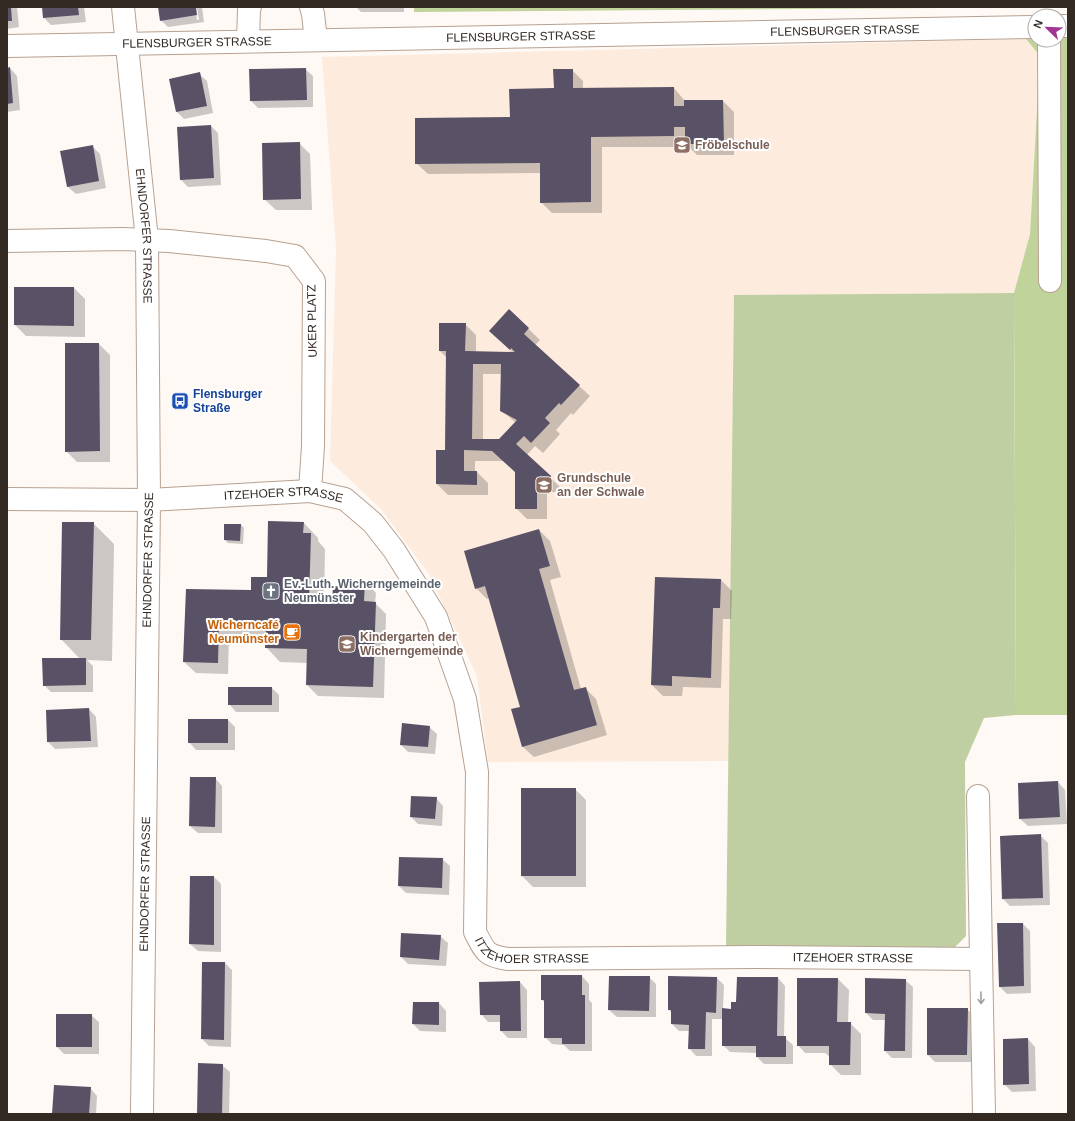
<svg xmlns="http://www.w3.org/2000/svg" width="1075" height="1121" font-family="Arial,sans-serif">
<rect width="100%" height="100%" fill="#fef9f5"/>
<polygon fill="#fdebde" points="1026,39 1040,56 1030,234 1014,293 734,295 729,761 488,762 477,676 429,574 381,509 330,461 336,249 322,57"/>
<polygon fill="#c0cfa2" points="1014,293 1016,715 984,718 965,762 966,936 953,949 726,947 734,295"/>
<g fill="#c0d39a">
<polygon points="414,7 1068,7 414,12"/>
<polygon points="1068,37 1068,715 1016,715 1014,293 1030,234 1040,56 1026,39 1059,40 1059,38"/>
</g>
<g fill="#0003" fill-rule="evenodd">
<polygon points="7,7 17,7 19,27 7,29"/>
<polygon points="43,7 84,7 86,22 51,25 44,18"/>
<polygon points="159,7 195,7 197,20 199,20 197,7 202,7 204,22 168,27 161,20"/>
<polygon points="356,7 404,7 404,12 361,12"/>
<polygon points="10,68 17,76 20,110 7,112 7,69"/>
<polygon points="305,69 313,76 313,107 258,108 251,101"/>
<polygon points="572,70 583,81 583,89 674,88 685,101 723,101 734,112 734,155 697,155 685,143 685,147 602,147 602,213 552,213 541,202 541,173 428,174 416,163 511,118 555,89"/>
<polygon points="199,74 207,81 213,113 184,119 177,112 170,80"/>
<polygon points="211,126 218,133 221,185 188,187 181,180 178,128"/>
<polygon points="299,143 310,154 312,210 276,210 264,199"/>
<polygon points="92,146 100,154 106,188 76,194 68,187 62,152"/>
<polygon points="74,288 85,299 85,337 26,336 15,325"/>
<path d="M509,310L540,340L535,345L590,396L573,415L571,413L556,430L560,434L543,453L535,446L527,455L561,488V492H547V519H527L516,508V473L504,461H475V472H477L488,483V495H448L437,484L446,451L447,358L440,351L465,324L476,335V352L514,353L501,341ZM483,374H502L501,410L516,423L500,440H483Z"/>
<polygon points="99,344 110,355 110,462 77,462 66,451"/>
<polygon points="93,523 114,544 112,661 87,660 93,666 93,692 51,692 44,685 80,659 61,639"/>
<polygon points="304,523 318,538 318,541 325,549 324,602 333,603 348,588 365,582 376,593 375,603 386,614 384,698 318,696 307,685 308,663 280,662 266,647 266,639 262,635 229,634 228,674 196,673 184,662 187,590 252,592 267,578"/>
<polygon points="241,525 244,528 243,544 228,543 225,540"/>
<polygon points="539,530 550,541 561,577 550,580 581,689 585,688 596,699 607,735 534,757 522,746 521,707 490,598 487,599 476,588"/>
<polygon points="721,580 732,591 731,619 723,619 721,688 683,687 682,696 663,696 652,685"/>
<polygon points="229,688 272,688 279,695 279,712 236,712 229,704"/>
<polygon points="89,709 96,717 98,747 55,749 48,742"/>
<polygon points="228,720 235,727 235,750 196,750 189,742"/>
<polygon points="429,727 437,734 435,754 408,752 401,745"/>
<polygon points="215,778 222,786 222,833 198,833 190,826"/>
<polygon points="1058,782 1065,790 1067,824 1028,826 1020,819 1019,784"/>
<polygon points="575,789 586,800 586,887 533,887 522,876"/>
<polygon points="436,798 443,806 442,826 418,824 411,817"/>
<polygon points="1040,835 1048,843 1050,905 1010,906 1003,899"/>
<polygon points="442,859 450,866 449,895 406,893 399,886"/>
<polygon points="191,877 214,877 221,884 221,952 198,951 190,944"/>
<polygon points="1023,924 1030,931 1031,993 1007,994 1000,987"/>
<polygon points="440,936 448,943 446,966 408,964 401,957"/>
<polygon points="225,963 232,970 231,1047 209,1046 202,1039"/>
<polygon points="582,976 589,984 589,1000 592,1003 592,1051 570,1051 564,1045 552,1044 545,1037 545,1003 542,1000"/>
<polygon points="649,977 656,984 656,1017 617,1017 609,1010"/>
<polygon points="717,978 724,985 723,1009 732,1010 737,1003 778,978 785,986 784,1037 793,1045 793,1064 764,1064 757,1057 757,1053 730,1052 723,1045 723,1019 712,1019 712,1056 696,1056 689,1048 689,1031 679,1031 672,1024 672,1013 669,1010"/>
<polygon points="838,979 849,990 848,1023 850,1023 861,1034 861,1075 841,1075 830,1064 830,1057 825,1053 805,1053 798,1045"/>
<polygon points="905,980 913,987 912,1058 892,1058 885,1051 886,1020 873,1020 866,1013"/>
<polygon points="520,982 527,990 527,1038 508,1038 501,1031 501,1022 488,1022 481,1014"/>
<polygon points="439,1003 446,1011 446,1032 420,1031 413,1024"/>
<polygon points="967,1009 974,1016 974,1062 935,1062 928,1055"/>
<polygon points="91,1015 99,1022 99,1054 64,1054 57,1047"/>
<polygon points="1028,1039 1035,1047 1036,1091 1012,1092 1004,1084"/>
<polygon points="222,1065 230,1072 229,1114 198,1114"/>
<polygon points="90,1088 97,1096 96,1114 53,1114"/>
</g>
<g fill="#595166" fill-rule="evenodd">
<polygon points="7,7 11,7 12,21 7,21"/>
<polygon points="42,7 78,7 79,15 43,18"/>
<polygon points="158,7 196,7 197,15 160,21"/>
<polygon points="10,67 13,103 7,104 7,68"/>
<polygon points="306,68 307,100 250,101 249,69"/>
<polygon points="553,69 573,69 573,88 674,87 674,106 684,106 684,100 723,100 724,144 685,144 685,127 674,127 674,136 591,137 591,202 540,203 540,163 415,164 415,118 510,117 509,89 554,88"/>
<polygon points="200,72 207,106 176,112 169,79"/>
<polygon points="211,125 214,178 180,180 177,127"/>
<polygon points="300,142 301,199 263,200 262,143"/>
<polygon points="93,145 99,181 67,187 60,151"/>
<polygon points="14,287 74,287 74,326 14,325"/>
<path d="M509,309L529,328L524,334L580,385L561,405L559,403L545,418L550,423L531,443L524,436L516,444L551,476V481H537V509H515V472L492,451L464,450V471H477V485L436,484V450H445L446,351H439V323H466L465,351L515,352L511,348L510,350L489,331ZM473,364H501L500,411L517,420L499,439H472Z"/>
<polygon points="65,343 99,343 100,451 65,452"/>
<polygon points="268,521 304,522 303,533 311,533 309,601 332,602 333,586 347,587 348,580 365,581 364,601 376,602 373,687 306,685 307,649 265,648 266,625 219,623 218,663 183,662 186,589 251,590 251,577 267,577"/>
<polygon points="62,522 94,522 91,640 60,640"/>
<polygon points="224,524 241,524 240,541 224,540"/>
<polygon points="539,529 550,566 539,569 574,690 586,687 597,725 522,747 511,709 520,707 485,586 475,589 464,551"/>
<polygon points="655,577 721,579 720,608 713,608 711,678 672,676 672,686 651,685"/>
<polygon points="42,658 86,658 86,685 43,686"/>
<rect x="228" y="687" width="44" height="18"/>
<polygon points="89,708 91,741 47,742 46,710"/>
<rect x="188" y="719" width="40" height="24"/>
<polygon points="402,723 430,726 428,747 400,745"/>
<polygon points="190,777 216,777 215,827 189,826"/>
<polygon points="1058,781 1060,817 1019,819 1018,783"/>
<rect x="521" y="788" width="55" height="88"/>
<polygon points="411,796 437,797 435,819 410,817"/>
<polygon points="1041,834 1043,898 1002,899 1000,836"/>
<polygon points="399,857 443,858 442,888 398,886"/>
<polygon points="190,876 214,876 214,945 189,944"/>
<polygon points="997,923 1023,923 1024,986 999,987"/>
<polygon points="401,933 441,935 439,960 400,957"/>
<polygon points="202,962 225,962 224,1040 201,1039"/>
<polygon points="541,975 582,975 582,995 585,995 585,1044 562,1044 562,1038 544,1038 544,1000 541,1000"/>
<polygon points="609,976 650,976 649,1011 608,1010"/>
<polygon points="668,976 717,977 716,1013 706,1012 705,1049 688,1049 689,1025 671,1024 671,1010 668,1010"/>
<polygon points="737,977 778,977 777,1036 786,1036 786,1057 756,1057 756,1046 722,1046 722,1008 731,1009 731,1002 736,1002"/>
<polygon points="797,978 838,978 837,1022 851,1022 850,1065 829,1065 829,1046 797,1046"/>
<polygon points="865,978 906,979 905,1051 884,1051 885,1014 865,1013"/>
<polygon points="520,981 521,1031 500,1031 500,1015 480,1015 479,982"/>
<polygon points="413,1002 439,1002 439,1025 412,1024"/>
<polygon points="927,1008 968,1008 967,1055 927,1055"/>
<rect x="56" y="1014" width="36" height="33"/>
<polygon points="1028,1038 1029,1084 1003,1085 1003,1039"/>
<polygon points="198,1063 223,1064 222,1114 197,1114"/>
<polygon points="54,1085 91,1087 89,1114 52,1114"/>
</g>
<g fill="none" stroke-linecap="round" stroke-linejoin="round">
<defs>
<g id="minor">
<path id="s1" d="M123,7L147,240L149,500L142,1114"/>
<polyline points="311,7 313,14 316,40"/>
<polyline points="1059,26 1068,26"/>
<polyline points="1049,40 1050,281"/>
<polyline points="248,41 249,9 250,7"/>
<path id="s2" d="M7,46L1035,27"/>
<polyline points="7,241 123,239 169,241 266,251 295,256 314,281 313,446 310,491"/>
<path id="s3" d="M7,499L149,500L310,491L345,499L373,523L394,550L436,617L465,699L477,772L475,932C485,951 485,956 508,959L754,957L980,959"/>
<polyline points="978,796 984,1114"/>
</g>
</defs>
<use href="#minor" stroke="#b7a191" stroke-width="24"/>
<use href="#minor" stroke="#fff" stroke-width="22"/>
</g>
<defs><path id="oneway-shaft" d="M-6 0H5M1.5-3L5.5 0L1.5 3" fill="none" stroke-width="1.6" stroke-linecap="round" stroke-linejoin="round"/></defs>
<use stroke="#a39f9c" href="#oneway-shaft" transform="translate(981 998) rotate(89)"/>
<defs>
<symbol id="school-square" viewBox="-11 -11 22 22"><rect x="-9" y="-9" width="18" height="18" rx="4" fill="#8d6e63" stroke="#fff"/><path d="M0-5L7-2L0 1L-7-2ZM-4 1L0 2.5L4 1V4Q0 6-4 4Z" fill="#fff"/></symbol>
<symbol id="bus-square" viewBox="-11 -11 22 22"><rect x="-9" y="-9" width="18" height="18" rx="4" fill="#1a4fb4" stroke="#fff"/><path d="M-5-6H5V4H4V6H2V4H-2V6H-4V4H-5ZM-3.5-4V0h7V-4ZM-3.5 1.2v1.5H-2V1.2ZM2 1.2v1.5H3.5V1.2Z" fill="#fff"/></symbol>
<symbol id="church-square" viewBox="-11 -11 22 22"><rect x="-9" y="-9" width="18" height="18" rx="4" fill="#6b7280" stroke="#fff"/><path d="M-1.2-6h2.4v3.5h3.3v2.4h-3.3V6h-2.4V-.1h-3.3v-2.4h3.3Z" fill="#fff"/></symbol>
<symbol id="cafe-square" viewBox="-11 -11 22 22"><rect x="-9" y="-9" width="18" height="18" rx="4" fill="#e8710a" stroke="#fff"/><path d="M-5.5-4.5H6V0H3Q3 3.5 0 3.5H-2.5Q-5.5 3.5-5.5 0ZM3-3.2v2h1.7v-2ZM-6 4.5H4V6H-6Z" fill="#fff"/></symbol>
</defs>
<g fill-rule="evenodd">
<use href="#school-square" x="672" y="135" width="20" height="20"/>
<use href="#bus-square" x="170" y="391" width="20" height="20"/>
<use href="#school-square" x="534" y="475" width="20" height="20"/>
<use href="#church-square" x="261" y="581" width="20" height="20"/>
<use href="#cafe-square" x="282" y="622" width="20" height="20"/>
<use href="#school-square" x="337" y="634" width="20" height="20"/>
</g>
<g text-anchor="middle" stroke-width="4" stroke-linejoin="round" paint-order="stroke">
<g font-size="12" fill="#332a24" stroke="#fff">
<text dy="4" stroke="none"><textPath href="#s2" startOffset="838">FLENSBURGER STRASSE</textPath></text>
<text dy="4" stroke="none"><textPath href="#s2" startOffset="514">FLENSBURGER STRASSE</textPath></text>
<text dy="4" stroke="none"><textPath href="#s2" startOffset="190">FLENSBURGER STRASSE</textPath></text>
<text dy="4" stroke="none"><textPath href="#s1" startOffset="230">EHNDORFER STRASSE</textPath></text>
<text transform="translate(312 321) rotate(-91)" y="4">UKER PLATZ</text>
<text dy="4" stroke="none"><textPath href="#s3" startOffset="277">ITZEHOER STRASSE</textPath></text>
<text transform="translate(148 560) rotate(-89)" y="4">EHNDORFER STRASSE</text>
<text transform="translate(145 884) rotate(-89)" y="4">EHNDORFER STRASSE</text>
<text dy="4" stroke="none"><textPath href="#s3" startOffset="877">ITZEHOER STRASSE</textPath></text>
<text dy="4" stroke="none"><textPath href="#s3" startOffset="1201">ITZEHOER STRASSE</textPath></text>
</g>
<g font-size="12" font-weight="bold" fill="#785e54" stroke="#fff" text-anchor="start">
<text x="695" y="149">Fröbelschule</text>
<text x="557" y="482">Grundschule<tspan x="557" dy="14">an der Schwale</tspan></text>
<text x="360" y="641">Kindergarten der<tspan x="360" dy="14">Wicherngemeinde</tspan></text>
</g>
<g font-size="12" font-weight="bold" fill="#164399" stroke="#fff" text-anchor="start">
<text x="193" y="398">Flensburger<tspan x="193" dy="14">Straße</tspan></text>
</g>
<g font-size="12" font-weight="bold" fill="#5b616d" stroke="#fff" text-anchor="start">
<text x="284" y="588">Ev.-Luth. Wicherngemeinde<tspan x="284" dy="14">Neumünster</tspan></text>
</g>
<g font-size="12" font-weight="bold" fill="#c56008" stroke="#fff" text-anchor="end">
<text x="279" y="629">Wicherncafé<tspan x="279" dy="14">Neumünster</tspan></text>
</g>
</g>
<rect width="1075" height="1121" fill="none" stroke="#332a24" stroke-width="16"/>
<g transform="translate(1047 28) rotate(293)"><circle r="19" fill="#ffffff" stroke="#adaaa7"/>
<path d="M0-3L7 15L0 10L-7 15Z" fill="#a23493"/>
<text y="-6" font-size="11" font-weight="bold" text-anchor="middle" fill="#332a24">N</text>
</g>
</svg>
